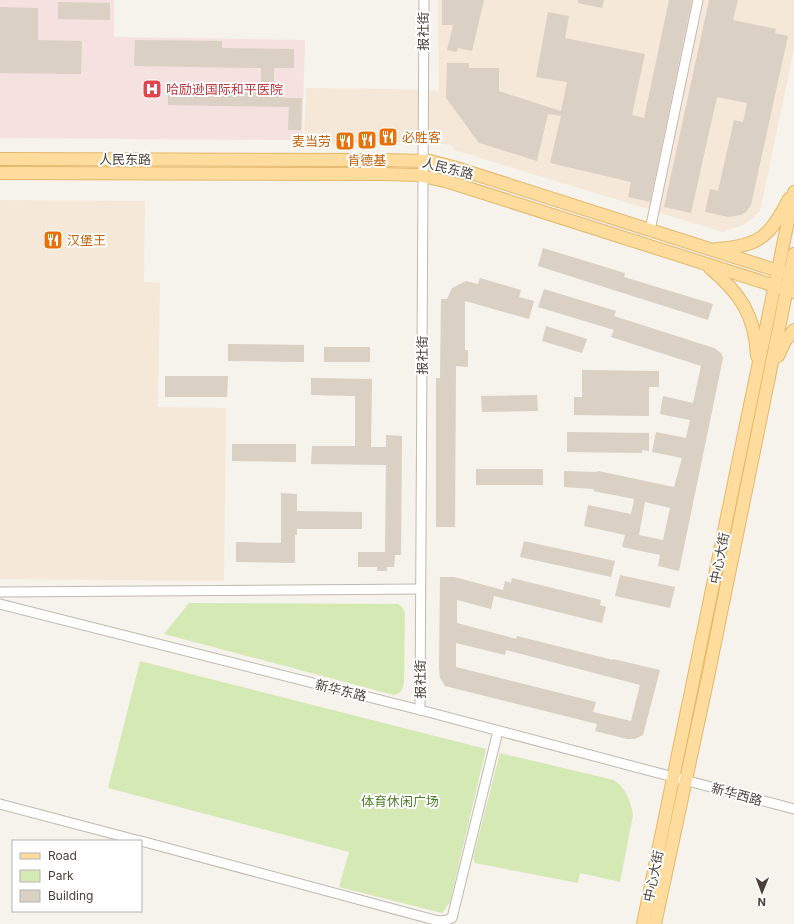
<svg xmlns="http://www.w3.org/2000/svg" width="794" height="924" font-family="Inter,'Noto Sans SC',sans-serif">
<rect width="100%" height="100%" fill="#f6f2ec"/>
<g fill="#f6e8d8">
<polygon points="438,0 794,0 794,49 760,211 745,224 723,232 454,150 452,146 437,142 304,144 306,88 396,89 439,91"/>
<polygon points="0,200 145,201 144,282 160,283 158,407 226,408 224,581 0,579"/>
</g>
<polygon fill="#f5e1e0" points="0,0 114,0 114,37 305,40 302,140 0,138"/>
<g fill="#d5e9b5">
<path d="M189,603L398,604L402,607L405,613L404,682C403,689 402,693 394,695L164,634Z"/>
<polygon points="140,661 486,749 450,902 442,913 339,887 349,852 108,788"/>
<path d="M500,753L614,780C626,789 631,801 633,815L620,882L580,873L578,883L475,863L473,858Z"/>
</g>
<g fill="#dad0c4" fill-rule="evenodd">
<polygon points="442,0 484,0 472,51 458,48 457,52 447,50 453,25 442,25"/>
<polygon points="578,0 604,0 602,8 578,3"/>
<polygon points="669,0 692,0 650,202 628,197 631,182 550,163 561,116 548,114 537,161 479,143 446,98 447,63 469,63 469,68 499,68 499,91 561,111 567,82 536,77 548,12 569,16 565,38 645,54 632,115 644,118"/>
<polygon points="709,0 738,0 733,20 776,29 775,33 788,36 751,205 746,212 741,215 728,217 705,212 710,189 718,191 734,120 743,122 747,103 717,97 691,213 664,207"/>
<polygon points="58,2 110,3 110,20 58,19"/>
<polygon points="0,7 38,8 38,40 82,41 81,74 0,73"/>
<polygon points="135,40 222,41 222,48 294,49 294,68 274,68 274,85 283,85 283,98 302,98 301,130 288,130 289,107 168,105 168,88 225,89 225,82 243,83 243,89 256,89 257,84 261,84 261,68 134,66"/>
<polygon points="543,248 625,273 624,277 713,304 708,320 538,266"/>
<polygon points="480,278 521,290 519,297 534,301 529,319 465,301 465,350 468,350 468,367 456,366 455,527 436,527 436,378 440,378 441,299 447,299 452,288 466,281 478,284"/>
<path d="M544,289L616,311L614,316L714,348L721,353L723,358L722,363L679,571L658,566L660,555L622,547L625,535L584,526L588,505L631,514L634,499L593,491L594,489L564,487V471L597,472L598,471L674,487L682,458L652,452L656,432L686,438L690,420L660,414L663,396L693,403L701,366L611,337L614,330L538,307ZM645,502L670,508L663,540L639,535Z"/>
<polygon points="546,326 587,339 582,353 542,341"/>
<polygon points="228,344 304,345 304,362 228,361"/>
<rect x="324" y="347" width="46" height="15"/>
<polygon points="582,370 659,371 659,387 649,387 649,416 574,415 574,397 582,397"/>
<polygon points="165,376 228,376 227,397 165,397"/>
<polygon points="311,378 372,379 371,447 386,447 386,435 402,436 401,555 395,555 394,567 387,567 387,571 377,571 377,567 358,567 358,552 385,552 386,465 311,464 312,446 355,446 355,396 311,395"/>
<polygon points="537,395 538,411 482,412 481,396"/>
<polygon points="567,432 649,433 649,451 642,450 642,453 567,452"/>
<polygon points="232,444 296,444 296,462 232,461"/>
<rect x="476" y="469" width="67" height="16"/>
<polygon points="281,493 297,494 297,511 362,512 362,529 297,529 297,535 295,535 295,563 236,562 236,542 281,543"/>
<polygon points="524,541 615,561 611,577 520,557"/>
<polygon points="620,575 675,587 670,608 615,596"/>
<path d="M440,577H454L503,590L505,581L511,583L512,578L601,600L600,605L606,607L602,623L494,596L491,609L457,600V623L516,639L517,636L613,660V659L660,670L643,735L635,739H627L595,731L597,724L445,686L440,678L439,668ZM456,643L505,655L506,650L640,685L631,721L593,712L596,702L456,667Z"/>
</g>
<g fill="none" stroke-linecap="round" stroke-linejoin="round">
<defs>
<g id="minor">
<polyline points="650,230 698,0"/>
<polyline points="0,592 420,589"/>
<polyline points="0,604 428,712 794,809"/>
<polyline points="420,710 424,0"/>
<polyline points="0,804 140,841"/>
<path d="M141,841L431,919C439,921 444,922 452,918L498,731"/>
</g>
<g id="major">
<polyline points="0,159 381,160 430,161 453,167 794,276"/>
<polyline points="0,173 382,174 418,175 449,182 794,292"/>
<path d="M716,249C760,246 769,237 789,199"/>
<path d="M710,268C740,293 755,315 757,356"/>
<polyline points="778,356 785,341 794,330"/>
<polyline points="643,924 794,192"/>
<polyline points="655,924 708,677 794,254"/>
</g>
</defs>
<use href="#minor" stroke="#c1b9ae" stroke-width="11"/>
<use href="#major" stroke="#e4b86b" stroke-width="14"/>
<use href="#minor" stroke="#fff" stroke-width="9"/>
<use href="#major" stroke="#fddc9d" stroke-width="12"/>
</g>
<defs>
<symbol id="hospital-square" viewBox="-11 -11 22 22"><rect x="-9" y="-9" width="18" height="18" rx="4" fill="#e0444e" stroke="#fff"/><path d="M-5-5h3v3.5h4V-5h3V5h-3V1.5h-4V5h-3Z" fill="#fff"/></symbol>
<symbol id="restaurant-square" viewBox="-11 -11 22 22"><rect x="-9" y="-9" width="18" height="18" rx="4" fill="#e8710a" stroke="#fff"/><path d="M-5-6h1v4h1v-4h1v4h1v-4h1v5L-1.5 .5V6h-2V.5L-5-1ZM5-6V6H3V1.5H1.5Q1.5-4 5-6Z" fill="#fff"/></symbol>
</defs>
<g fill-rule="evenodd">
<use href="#hospital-square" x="141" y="78" width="22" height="22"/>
<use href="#restaurant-square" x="377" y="126" width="22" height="22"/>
<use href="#restaurant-square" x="356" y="129" width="22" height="22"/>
<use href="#restaurant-square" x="334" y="130" width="22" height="22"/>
<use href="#restaurant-square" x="42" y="229" width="22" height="22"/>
</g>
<g text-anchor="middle" stroke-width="4" stroke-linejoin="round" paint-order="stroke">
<g font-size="13" fill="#4a4239" stroke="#fff">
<text transform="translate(423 31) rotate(-90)" y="5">报社街</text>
<text x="125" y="164">人民东路</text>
<text transform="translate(448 168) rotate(14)" y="5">人民东路</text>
<text transform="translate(422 355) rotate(-90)" y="5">报社街</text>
<text transform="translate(719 558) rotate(-79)" y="5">中心大街</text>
<text transform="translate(420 679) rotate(-90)" y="5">报社街</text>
<text transform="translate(341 690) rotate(14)" y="5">新华东路</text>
<text transform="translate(737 794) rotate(15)" y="5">新华西路</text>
<text transform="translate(653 876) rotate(-78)" y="5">中心大街</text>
</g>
<g font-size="13" fill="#be3a42" stroke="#fff" text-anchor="start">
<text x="166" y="94">哈励逊国际和平医院</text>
</g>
<g font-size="13" fill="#c56008" stroke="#fff" text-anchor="start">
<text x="402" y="142">必胜客</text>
<text x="331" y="146" text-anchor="end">麦当劳</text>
<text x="367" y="165" text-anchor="middle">肯德基</text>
<text x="67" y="245">汉堡王</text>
</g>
<g font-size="13" fill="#4f7d2b" stroke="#fff">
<text x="400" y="806">体育休闲广场</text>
</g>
</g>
<rect x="12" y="840" width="130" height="72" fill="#ffffff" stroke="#b7b3b0"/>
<rect x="20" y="853" width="20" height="6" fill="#fddc9d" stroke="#b7b3b0"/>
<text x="48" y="860" font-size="12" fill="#4a4239">Road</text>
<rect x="20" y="870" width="20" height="12" fill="#d5e9b5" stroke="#b7b3b0"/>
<text x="48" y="880" font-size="12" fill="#4a4239">Park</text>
<rect x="20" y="890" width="20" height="12" fill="#dad0c4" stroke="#b7b3b0"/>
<text x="48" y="900" font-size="12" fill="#4a4239">Building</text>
<g transform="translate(762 892) rotate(181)" stroke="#ffffff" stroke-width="3" paint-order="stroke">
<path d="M0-3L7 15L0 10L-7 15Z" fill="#4a4239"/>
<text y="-6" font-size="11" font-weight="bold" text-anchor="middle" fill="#4a4239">N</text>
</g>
</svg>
